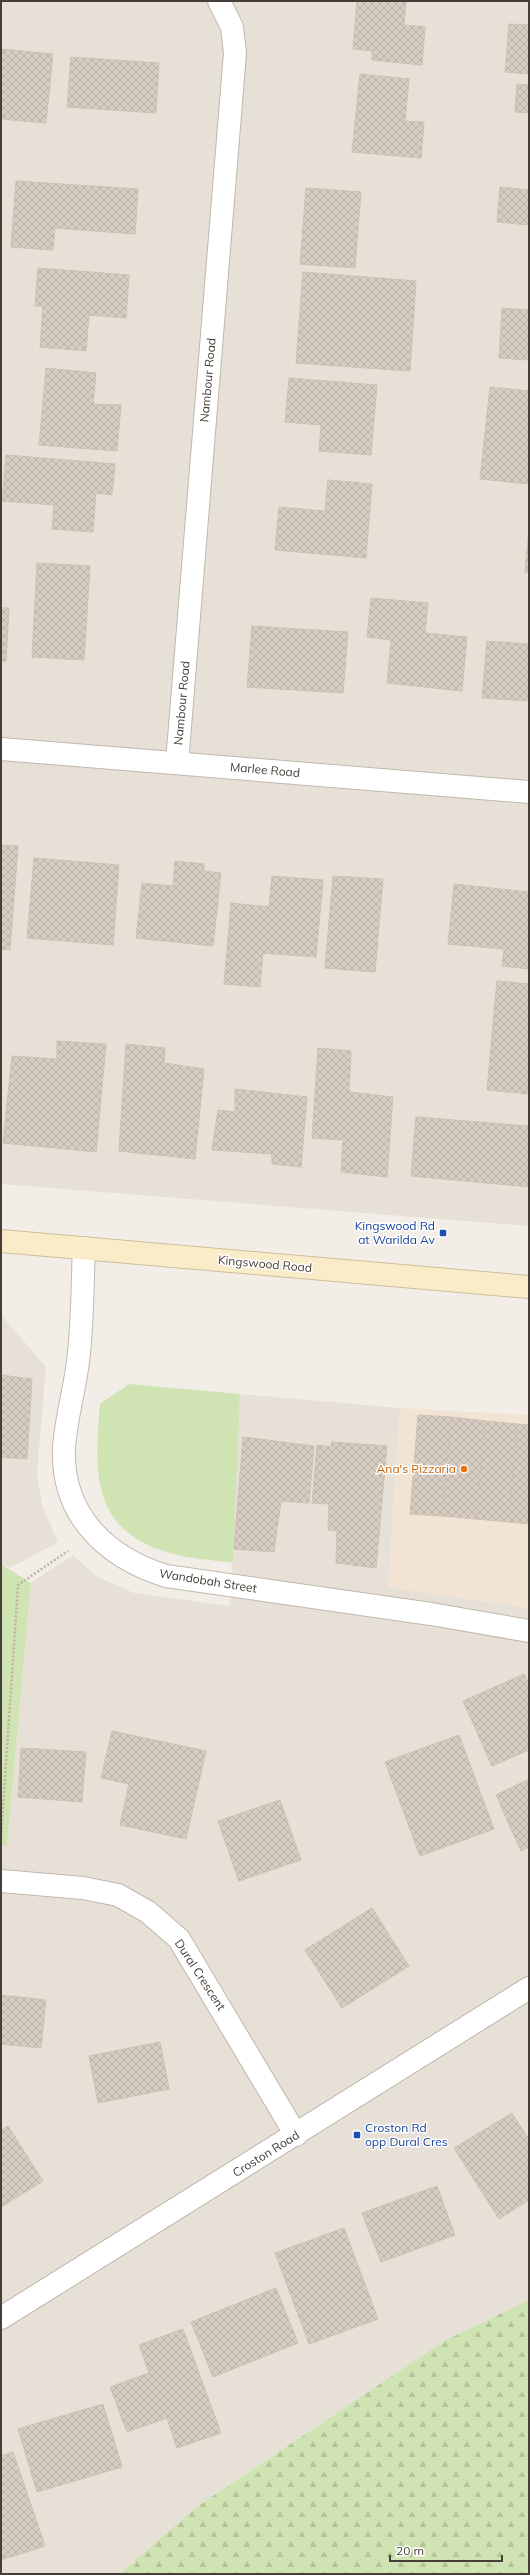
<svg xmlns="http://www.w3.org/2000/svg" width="530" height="2575" font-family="Mulish,sans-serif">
<defs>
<pattern id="forest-firs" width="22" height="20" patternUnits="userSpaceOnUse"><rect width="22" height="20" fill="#d0e3b3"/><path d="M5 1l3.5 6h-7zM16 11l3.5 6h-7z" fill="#b4c49b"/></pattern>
<pattern id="building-cross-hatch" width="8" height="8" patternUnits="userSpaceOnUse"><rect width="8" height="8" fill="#d6ccc1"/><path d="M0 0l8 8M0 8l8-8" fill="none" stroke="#b9b0a6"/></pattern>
</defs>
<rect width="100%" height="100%" fill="#f2eee7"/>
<g fill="#e6e0d6">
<polygon points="1,1 529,1 529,1226 1,1184"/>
<polygon points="1,1315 46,1367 37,1473 42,1505 58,1542 10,1568 1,1564"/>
<polygon points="240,1394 400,1408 388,1587 529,1608 529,2300 444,2341 198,2506 119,2574 1,2574 1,1845 7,1845 31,1583 73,1555 96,1576 134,1593 230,1606"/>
</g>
<polygon fill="#f2e4d4" points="400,1408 529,1415 529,1608 388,1587"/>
<polygon fill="url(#forest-firs)" points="529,2300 529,2574 119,2574 198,2506 444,2341"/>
<g fill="#d0e3b3">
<path d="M129,1384L240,1394L233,1563C213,1560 190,1559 170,1553C91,1531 94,1472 100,1404Z"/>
<polygon points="1,1564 31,1583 7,1846 1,1845"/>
</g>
<g fill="url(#building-cross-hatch)" stroke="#cdc1b1">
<polygon points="357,1 406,1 404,25 425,27 422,65 372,60 372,51 353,49"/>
<polygon points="509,24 529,25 529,74 505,72"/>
<polygon points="1,49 53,54 46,123 1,119"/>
<polygon points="71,57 159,63 156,113 67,107"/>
<polygon points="360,74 409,79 405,121 424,122 421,158 352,152"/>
<polygon points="517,84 529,85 529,113 515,112"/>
<polygon points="16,181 138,189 135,234 55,228 53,250 11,247"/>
<polygon points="500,187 529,190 529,225 497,222"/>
<polygon points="306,188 361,192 355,268 300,264"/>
<polygon points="38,268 129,275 126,318 89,315 86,351 40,347 43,306 35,306"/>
<polygon points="303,272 416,281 410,371 296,363"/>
<polygon points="502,308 529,310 529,360 499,358"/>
<polygon points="46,368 96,373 93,404 121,405 117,451 39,445"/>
<polygon points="289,378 377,385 371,455 319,451 321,425 285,422"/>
<polygon points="490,387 529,391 529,484 480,479"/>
<polygon points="6,455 115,464 112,495 96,493 93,532 52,529 54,505 2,501"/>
<polygon points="328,480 372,484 366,558 275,550 279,507 325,511"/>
<polygon points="529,526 529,573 525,572"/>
<polygon points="37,563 90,566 84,660 32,657"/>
<polygon points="371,598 428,603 425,633 467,637 462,691 387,683 391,640 367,637"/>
<polygon points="1,608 9,608 6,661 1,661"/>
<polygon points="252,626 348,632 343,693 247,687"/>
<polygon points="487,641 529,644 529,701 482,698"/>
<polygon points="1,845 18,846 10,950 1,949"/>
<polygon points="34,858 119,865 113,945 27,938"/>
<polygon points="175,861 204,864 204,871 221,873 213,946 136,938 142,883 173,886"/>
<polygon points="272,876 323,880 316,957 263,953 260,987 224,984 231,903 269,907"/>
<polygon points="333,876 383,879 375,972 325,968"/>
<polygon points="454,884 529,892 529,969 502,966 504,949 448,944"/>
<polygon points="497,981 529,984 529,1094 487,1090"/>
<polygon points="57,1041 106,1044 96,1152 3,1143 12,1056 57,1059"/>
<polygon points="126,1044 165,1048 164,1063 204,1069 195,1159 119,1151"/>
<polygon points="318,1048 351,1051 349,1092 393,1097 387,1177 341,1172 343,1140 312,1138"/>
<polygon points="235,1089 307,1097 301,1167 272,1164 272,1154 212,1150 218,1110 235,1112"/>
<polygon points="416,1117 529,1126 529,1187 411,1176"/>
<polygon points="1,1375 32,1379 27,1459 1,1457"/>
<polygon points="418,1415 451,1417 442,1516 410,1514"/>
<polygon points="451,1417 485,1421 476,1519 442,1516"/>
<polygon points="485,1421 517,1424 509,1522 476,1519"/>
<polygon points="517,1424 529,1425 529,1524 509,1522"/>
<polygon points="243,1437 314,1446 309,1503 281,1501 274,1552 234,1549"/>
<polygon points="332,1442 387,1446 376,1568 336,1563 337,1531 328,1530 329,1504 312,1503 317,1445 331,1447"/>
<polygon points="524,1674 529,1685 529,1750 492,1766 463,1701"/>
<polygon points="112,1731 206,1751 186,1839 120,1825 129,1784 101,1778"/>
<polygon points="459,1735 494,1829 420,1856 385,1762"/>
<polygon points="21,1748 86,1752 82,1802 18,1797"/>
<polygon points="529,1779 529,1847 521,1851 496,1795"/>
<polygon points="280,1800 301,1860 239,1881 218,1821"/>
<polygon points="372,1908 409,1966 342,2008 305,1950"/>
<polygon points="1,1995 46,2000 41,2048 1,2044"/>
<polygon points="160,2042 169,2089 98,2103 89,2056"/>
<polygon points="512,2113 529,2140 529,2200 499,2219 454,2148"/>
<polygon points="8,2126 43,2181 1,2207 1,2130"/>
<polygon points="437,2186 455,2235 381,2262 362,2213"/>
<polygon points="344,2228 378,2319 309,2344 275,2253"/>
<polygon points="276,2288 298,2343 213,2377 191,2322"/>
<polygon points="183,2329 221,2433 177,2448 167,2418 127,2432 110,2387 149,2373 139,2345"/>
<polygon points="103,2404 122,2467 37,2492 18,2429"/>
<polygon points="13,2452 45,2546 1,2560 1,2456"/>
</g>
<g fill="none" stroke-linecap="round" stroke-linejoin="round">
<defs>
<g id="street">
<polyline points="1,749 529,792"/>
<polyline points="177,763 235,53 232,27 219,1"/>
<path d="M84,1248C82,1288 83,1329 77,1369C73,1395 66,1421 64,1447C61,1514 105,1557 166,1576L431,1614L529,1631"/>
<polyline points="1,1881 83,1888 118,1895 148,1912 179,1939 296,2135"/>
<polyline points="1,2318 529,1988"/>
</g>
<polyline id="secondary" points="1,1241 529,1287"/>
</defs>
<use href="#street" stroke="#c0b8ae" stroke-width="24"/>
<use href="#secondary" stroke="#cebe9a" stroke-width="24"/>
<polyline stroke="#bdb09d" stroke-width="2.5" stroke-dasharray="2 2" stroke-linecap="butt" points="1,1837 18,1585 68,1551"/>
<use href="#street" stroke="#fff" stroke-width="22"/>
<use href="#secondary" stroke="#faecc9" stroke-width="22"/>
</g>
<g fill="#1a4fb4" stroke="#fff" stroke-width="1.5">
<rect x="439" y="1229" width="8" height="8" rx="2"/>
<rect x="353" y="2131" width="8" height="8" rx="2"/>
</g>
<circle fill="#e8710a" stroke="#fff" stroke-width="1.5" cx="464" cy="1469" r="4"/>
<g text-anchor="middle" stroke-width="3" stroke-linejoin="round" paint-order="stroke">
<g font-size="12" fill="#453f37" stroke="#fff">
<text transform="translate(208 380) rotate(-85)" y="4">Nambour Road</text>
<text transform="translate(182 703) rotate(-85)" y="4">Nambour Road</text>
<text transform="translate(265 770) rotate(5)" y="4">Marlee Road</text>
<text transform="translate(265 1264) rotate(5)" y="4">Kingswood Road</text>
<text transform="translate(208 1581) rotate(9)" y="4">Wandobah Street</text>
<text transform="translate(200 1975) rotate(57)" y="4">Dural Crescent</text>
<text transform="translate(266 2154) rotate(-32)" y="4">Croston Road</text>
</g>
<g font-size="12" fill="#164399" stroke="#fff" text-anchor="end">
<text x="435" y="1230">Kingswood Rd<tspan x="435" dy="14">at Warilda Av</tspan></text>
<text x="365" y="2132" text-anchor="start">Croston Rd<tspan x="365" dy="14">opp Dural Cres</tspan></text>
</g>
<g font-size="12" fill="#c56008" stroke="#fff" text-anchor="end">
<text x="456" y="1473">Ana's Pizzaria</text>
</g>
</g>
<rect width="530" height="2575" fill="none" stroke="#453f37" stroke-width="4"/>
<path d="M390 2555v6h112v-6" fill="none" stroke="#453f37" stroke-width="2"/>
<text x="396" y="2555" font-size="12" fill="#453f37" stroke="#ffffff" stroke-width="3" paint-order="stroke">20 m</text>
</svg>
